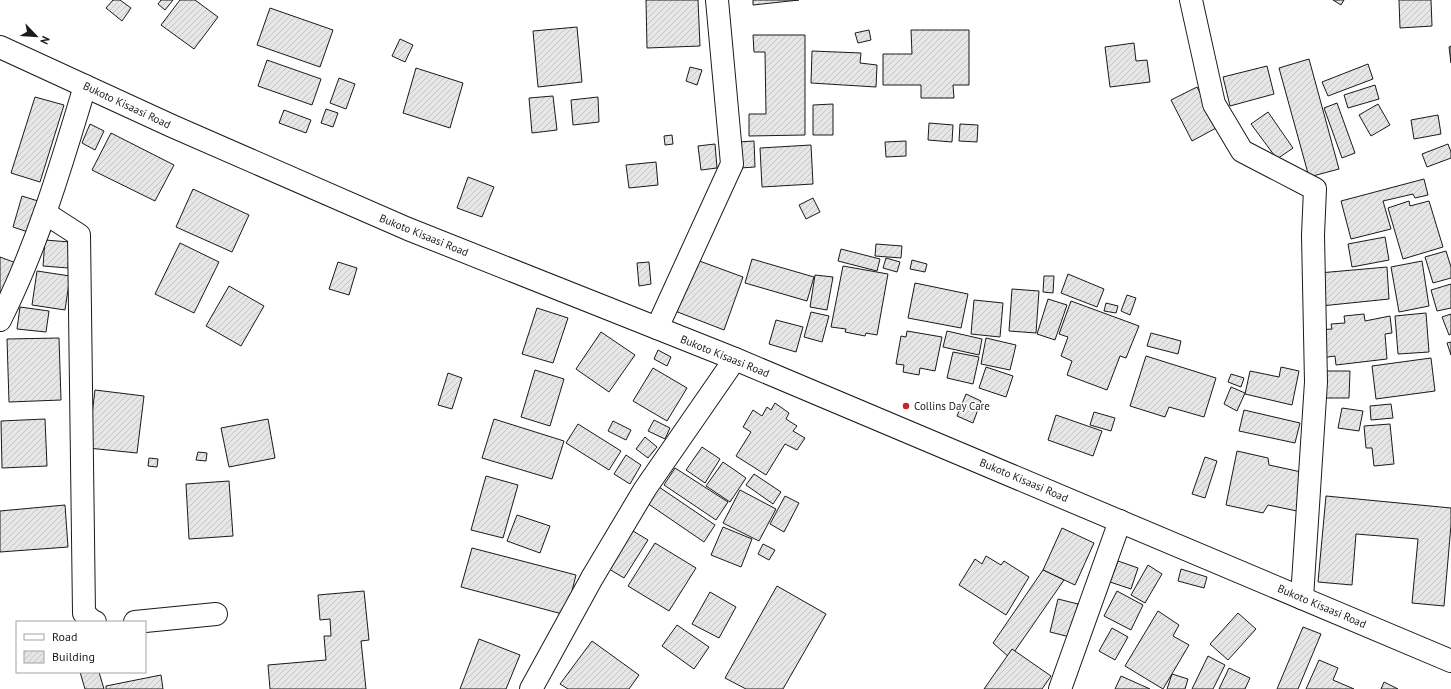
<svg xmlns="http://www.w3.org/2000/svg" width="1451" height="689" font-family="'PT Sans',sans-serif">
<defs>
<pattern id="building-hatch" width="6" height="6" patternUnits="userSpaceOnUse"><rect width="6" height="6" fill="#e6e6e6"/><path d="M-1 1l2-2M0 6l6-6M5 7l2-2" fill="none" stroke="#c5c5c5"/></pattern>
</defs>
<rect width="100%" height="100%" fill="#fff"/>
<g fill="url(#building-hatch)" stroke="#1a1a1a">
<polygon points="113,0 120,0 131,8 122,21 106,8"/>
<polygon points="161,0 173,0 165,10 158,4"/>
<polygon points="180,0 195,0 218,17 194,49 161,25"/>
<polygon points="646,0 698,0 700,46 647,48"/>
<polygon points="753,0 799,0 753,5"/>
<polygon points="1333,0 1344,0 1341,5"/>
<polygon points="1399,0 1431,0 1432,26 1400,28"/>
<polygon points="270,8 333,30 320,67 257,45"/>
<polygon points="577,27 582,82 538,87 533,31"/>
<polygon points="869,30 871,40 858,43 855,33"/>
<polygon points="911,30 969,30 969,85 953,85 954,98 921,98 921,85 883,85 883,54 912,54"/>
<polygon points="753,35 805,35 805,135 749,136 749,114 766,114 765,52 754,52"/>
<polygon points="400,39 413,45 405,62 392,56"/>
<polygon points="1134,43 1136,61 1147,60 1150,82 1110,87 1105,47"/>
<polygon points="1451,46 1451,63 1449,47"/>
<polygon points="812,51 861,53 860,63 877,65 876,87 811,83"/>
<polygon points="1309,59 1339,169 1309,177 1279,68"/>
<polygon points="267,60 321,79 312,105 258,86"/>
<polygon points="1368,64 1373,79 1328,96 1322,82"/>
<polygon points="1267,66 1274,94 1230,106 1223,77"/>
<polygon points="690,67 702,70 697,85 686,81"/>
<polygon points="416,68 463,83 450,128 403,113"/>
<polygon points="339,78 355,84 346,109 330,103"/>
<polygon points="1375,85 1379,99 1348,108 1344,95"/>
<polygon points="1197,87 1218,127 1192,141 1171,100"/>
<polygon points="553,96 557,130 532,133 529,98"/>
<polygon points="35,97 64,105 40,182 11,173"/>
<polygon points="598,97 599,122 573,125 571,100"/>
<polygon points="1337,103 1355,153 1342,158 1324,108"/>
<polygon points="833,104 833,135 813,135 813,105"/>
<polygon points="1378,104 1390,125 1371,136 1359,115"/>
<polygon points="326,109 338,113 333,127 321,123"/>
<polygon points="284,110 311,120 306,133 279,123"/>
<polygon points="1268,112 1293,148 1277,159 1251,124"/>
<polygon points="1438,115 1441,134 1414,139 1411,120"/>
<polygon points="929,123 953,125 952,142 928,140"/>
<polygon points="90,124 104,131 95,150 82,143"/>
<polygon points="960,124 978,125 977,142 959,141"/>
<polygon points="111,133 174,165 155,201 92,170"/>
<polygon points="672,135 673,144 665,145 664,136"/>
<polygon points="754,141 755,167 740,168 739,142"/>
<polygon points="906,141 906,156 886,157 885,142"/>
<polygon points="715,144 717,168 701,170 698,146"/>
<polygon points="1448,144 1451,152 1451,158 1427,167 1422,154"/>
<polygon points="811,145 813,184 762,187 760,148"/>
<polygon points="656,162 658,185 629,188 626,165"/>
<polygon points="468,177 494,187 482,217 457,208"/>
<polygon points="1424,179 1428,195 1415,198 1413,194 1383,201 1391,229 1351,239 1341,201"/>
<polygon points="193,189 249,215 232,252 176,227"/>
<polygon points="22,196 38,201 28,232 13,227"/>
<polygon points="813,198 820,212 806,219 799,205"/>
<polygon points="1409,201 1410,206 1429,201 1443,247 1403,259 1388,208"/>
<polygon points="1385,237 1389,260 1352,267 1348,244"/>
<polygon points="45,240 70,242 68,268 43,266"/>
<polygon points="180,243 219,262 194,313 155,294"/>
<polygon points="876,244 902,246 901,258 875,256"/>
<polygon points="841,249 880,259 877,271 838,261"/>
<polygon points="1446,251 1451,267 1451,278 1433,283 1425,257"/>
<polygon points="0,257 16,263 0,305"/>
<polygon points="886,258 900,262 897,272 883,268"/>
<polygon points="694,259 743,277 724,330 675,311"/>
<polygon points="752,259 814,277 807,301 745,283"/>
<polygon points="912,260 927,264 925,272 910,269"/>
<polygon points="1422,261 1429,306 1399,312 1391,267"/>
<polygon points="338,262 357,268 349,295 329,289"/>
<polygon points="649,262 651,284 639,286 637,263"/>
<polygon points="843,266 888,274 877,335 866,333 865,336 845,332 846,329 831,327"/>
<polygon points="1387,267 1389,299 1321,306 1319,273"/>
<polygon points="37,271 70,276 65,310 32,305"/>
<polygon points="1068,274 1104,289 1097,307 1061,293"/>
<polygon points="815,275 833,277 827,310 810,307"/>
<polygon points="1044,276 1054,276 1053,293 1043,292"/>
<polygon points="915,283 968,294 961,328 908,318"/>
<polygon points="1451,284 1451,308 1437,311 1431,290"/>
<polygon points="229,286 264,306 241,346 206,326"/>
<polygon points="1012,289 1039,291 1036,333 1009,331"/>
<polygon points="1127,295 1136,298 1130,315 1121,311"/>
<polygon points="1048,299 1067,305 1055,340 1037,334"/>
<polygon points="974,300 1003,303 1000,337 971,334"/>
<polygon points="1071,301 1139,326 1126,358 1120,356 1107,390 1067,375 1072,361 1061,356 1068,337 1059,334"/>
<polygon points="1106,303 1118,306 1116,313 1104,311"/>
<polygon points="20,307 49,311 46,332 17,329"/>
<polygon points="537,308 568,318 553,363 522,354"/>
<polygon points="811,312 829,316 822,342 804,337"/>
<polygon points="1426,313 1429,352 1398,354 1395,316"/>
<polygon points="1364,314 1365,321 1390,316 1392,333 1385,334 1387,359 1336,365 1335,356 1321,358 1318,330 1332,329 1331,324 1345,323 1344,316"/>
<polygon points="1451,314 1451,334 1449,335 1442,317"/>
<polygon points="776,320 803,327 796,352 769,344"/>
<polygon points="907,331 942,337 935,371 920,368 919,375 903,372 904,365 896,364 901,336 906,337"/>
<polygon points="947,331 982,339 979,355 943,347"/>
<polygon points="601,332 635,355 609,392 576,369"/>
<polygon points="1151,333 1181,341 1178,354 1147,346"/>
<polygon points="59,338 61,400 9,402 7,339"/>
<polygon points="986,338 1016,345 1010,370 981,364"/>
<polygon points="1451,342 1451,355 1447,343"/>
<polygon points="658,350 671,357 667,366 654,359"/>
<polygon points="953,352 979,357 973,384 947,378"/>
<polygon points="1146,356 1216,378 1204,417 1169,407 1165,417 1130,406"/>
<polygon points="1431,358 1435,391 1376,399 1372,366"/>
<polygon points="986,367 1013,376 1006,397 979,388"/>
<polygon points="1281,367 1299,371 1292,405 1245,394 1250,371 1279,377"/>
<polygon points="653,368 687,388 667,421 633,401"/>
<polygon points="535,370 564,379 550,426 521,417"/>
<polygon points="1324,371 1350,371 1349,398 1323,398"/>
<polygon points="448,373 462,378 452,409 438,405"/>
<polygon points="1231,374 1244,378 1241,387 1228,382"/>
<polygon points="1231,387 1245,393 1237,411 1224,404"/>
<polygon points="95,390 144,396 137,453 88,448"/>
<polygon points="966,394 981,401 973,423 957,416"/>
<polygon points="775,403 789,413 786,419 797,426 793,431 805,438 797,450 785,444 766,475 736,456 751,432 743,427 753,410 762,416 767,407 771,410"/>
<polygon points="1391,404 1393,418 1371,420 1370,406"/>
<polygon points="1342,408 1363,411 1359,431 1338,428"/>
<polygon points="1244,410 1300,423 1295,443 1239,431"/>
<polygon points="1094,412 1115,418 1111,431 1090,425"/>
<polygon points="1056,415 1102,431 1093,456 1048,440"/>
<polygon points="45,419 47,466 2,468 1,421"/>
<polygon points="268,419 275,458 229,467 221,428"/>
<polygon points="494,419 564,441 552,479 482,458"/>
<polygon points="654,420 670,428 665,439 648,431"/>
<polygon points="613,421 631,430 626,440 608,431"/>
<polygon points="578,424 621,451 609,470 566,443"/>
<polygon points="1390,424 1394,464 1374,466 1372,448 1366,448 1364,426"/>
<polygon points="645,437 657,447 648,458 636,449"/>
<polygon points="702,447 720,459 705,483 686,470"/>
<polygon points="1237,451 1268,458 1269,465 1306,473 1297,511 1268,505 1263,513 1226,505"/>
<polygon points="198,452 207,453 206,461 196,460"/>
<polygon points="626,455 641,465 630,484 614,474"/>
<polygon points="1205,457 1217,461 1205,498 1192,494"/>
<polygon points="149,458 158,459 157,467 148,466"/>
<polygon points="723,462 746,478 730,502 706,486"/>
<polygon points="675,468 728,502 716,520 664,485"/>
<polygon points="754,474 781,492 773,504 746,485"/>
<polygon points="486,476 518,485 503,538 471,530"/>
<polygon points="229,481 233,536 189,539 186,484"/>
<polygon points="659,487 715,525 704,542 647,503"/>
<polygon points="740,490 776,509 759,541 723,523"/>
<polygon points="785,496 799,503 784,532 770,524"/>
<polygon points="1326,496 1451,508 1451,525 1444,606 1412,603 1418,539 1356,534 1352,585 1318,582"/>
<polygon points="65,505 68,547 0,552 0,511"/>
<polygon points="517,515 550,526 540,553 507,541"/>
<polygon points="723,527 752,539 741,567 711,555"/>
<polygon points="1062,528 1094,543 1075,585 1043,570"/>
<polygon points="633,531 648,540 624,578 609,569"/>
<polygon points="655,543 696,568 669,611 628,586"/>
<polygon points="763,544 775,550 769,560 758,554"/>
<polygon points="472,548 576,575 566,615 461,587"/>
<polygon points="986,556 1001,565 1004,561 1029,577 1006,615 959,585 975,559 982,564"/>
<polygon points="1118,561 1138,568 1131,589 1110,582"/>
<polygon points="1148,565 1162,574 1145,603 1131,595"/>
<polygon points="1181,569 1207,577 1204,588 1178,581"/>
<polygon points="1043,570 1064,580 1010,658 993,643"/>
<polygon points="777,586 826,614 783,689 746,689 725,678"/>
<polygon points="364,591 369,640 361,641 366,689 270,689 268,665 326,660 324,636 331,636 330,619 320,620 318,595"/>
<polygon points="1117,591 1143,605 1131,630 1104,616"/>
<polygon points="710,592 736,607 719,638 692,624"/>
<polygon points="1058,599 1078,604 1070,637 1050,632"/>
<polygon points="1158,611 1179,625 1173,636 1189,645 1163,689 1125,666"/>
<polygon points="1238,613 1256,629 1228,660 1210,644"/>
<polygon points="677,625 709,647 694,669 662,646"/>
<polygon points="1303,627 1321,634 1298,689 1277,689"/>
<polygon points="1112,628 1128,637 1115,660 1099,651"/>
<polygon points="479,639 520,655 506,689 460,689"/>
<polygon points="592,641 639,675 629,689 568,689 560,684"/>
<polygon points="1012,649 1051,676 1042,689 984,689"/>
<polygon points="1208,656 1225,665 1213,689 1192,689"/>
<polygon points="1319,660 1338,668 1333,680 1354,689 1306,689"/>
<polygon points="1229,668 1250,678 1245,689 1219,689"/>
<polygon points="80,672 99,672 104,689 85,689"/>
<polygon points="1172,674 1188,679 1185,689 1167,689"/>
<polygon points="161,675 163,689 106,689 106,686"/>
<polygon points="1121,676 1150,689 1115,689"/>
<polygon points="1384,682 1398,689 1381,689"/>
</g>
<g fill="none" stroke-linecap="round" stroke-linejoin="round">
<defs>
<g id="minor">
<polyline points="1191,0 1214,104 1242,151 1315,189 1313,235 1316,382 1302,598"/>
<polyline points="0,47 172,126 408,229 735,359 1451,661"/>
<polyline points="45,213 79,235 84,613 92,621 95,622"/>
<path d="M0,320C38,244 61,166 85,86"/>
<polyline points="657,328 732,164 717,0"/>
<polyline points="135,622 216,614"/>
<polyline points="531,689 592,578 645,489 735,359"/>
<polyline points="1060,689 1120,521"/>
</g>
</defs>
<use href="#minor" stroke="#1a1a1a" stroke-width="24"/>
<use href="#minor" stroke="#fff" stroke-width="22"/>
</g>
<circle fill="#c62828" stroke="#fff" stroke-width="1.5" cx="906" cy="406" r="4"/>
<g text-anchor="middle" stroke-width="3" stroke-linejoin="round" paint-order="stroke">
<g font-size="11" fill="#1a1a1a" stroke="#fff">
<text transform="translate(127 105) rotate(25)" y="4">Bukoto Kisaasi Road</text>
<text transform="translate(424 235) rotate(22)" y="4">Bukoto Kisaasi Road</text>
<text transform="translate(725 356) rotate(22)" y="4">Bukoto Kisaasi Road</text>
<text transform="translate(1024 480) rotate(23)" y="4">Bukoto Kisaasi Road</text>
<text transform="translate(1322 606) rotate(23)" y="4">Bukoto Kisaasi Road</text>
</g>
<g font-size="11" fill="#1a1a1a" stroke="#fff" text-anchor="start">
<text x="914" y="410">Collins Day Care</text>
</g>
</g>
<rect x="16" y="621" width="130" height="52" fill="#ffffff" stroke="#a3a3a3"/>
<rect x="24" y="634" width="20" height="6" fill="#ffffff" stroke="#a3a3a3"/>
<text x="52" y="641" font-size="12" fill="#1a1a1a">Road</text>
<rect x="24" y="651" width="20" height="12" fill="url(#building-hatch)" stroke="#a3a3a3"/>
<text x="52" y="661" font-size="12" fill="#1a1a1a">Building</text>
<g transform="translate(36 36) rotate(115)" stroke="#ffffff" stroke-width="3" paint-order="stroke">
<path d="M0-3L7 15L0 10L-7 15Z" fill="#1a1a1a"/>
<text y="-6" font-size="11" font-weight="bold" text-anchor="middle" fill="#1a1a1a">N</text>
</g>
</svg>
